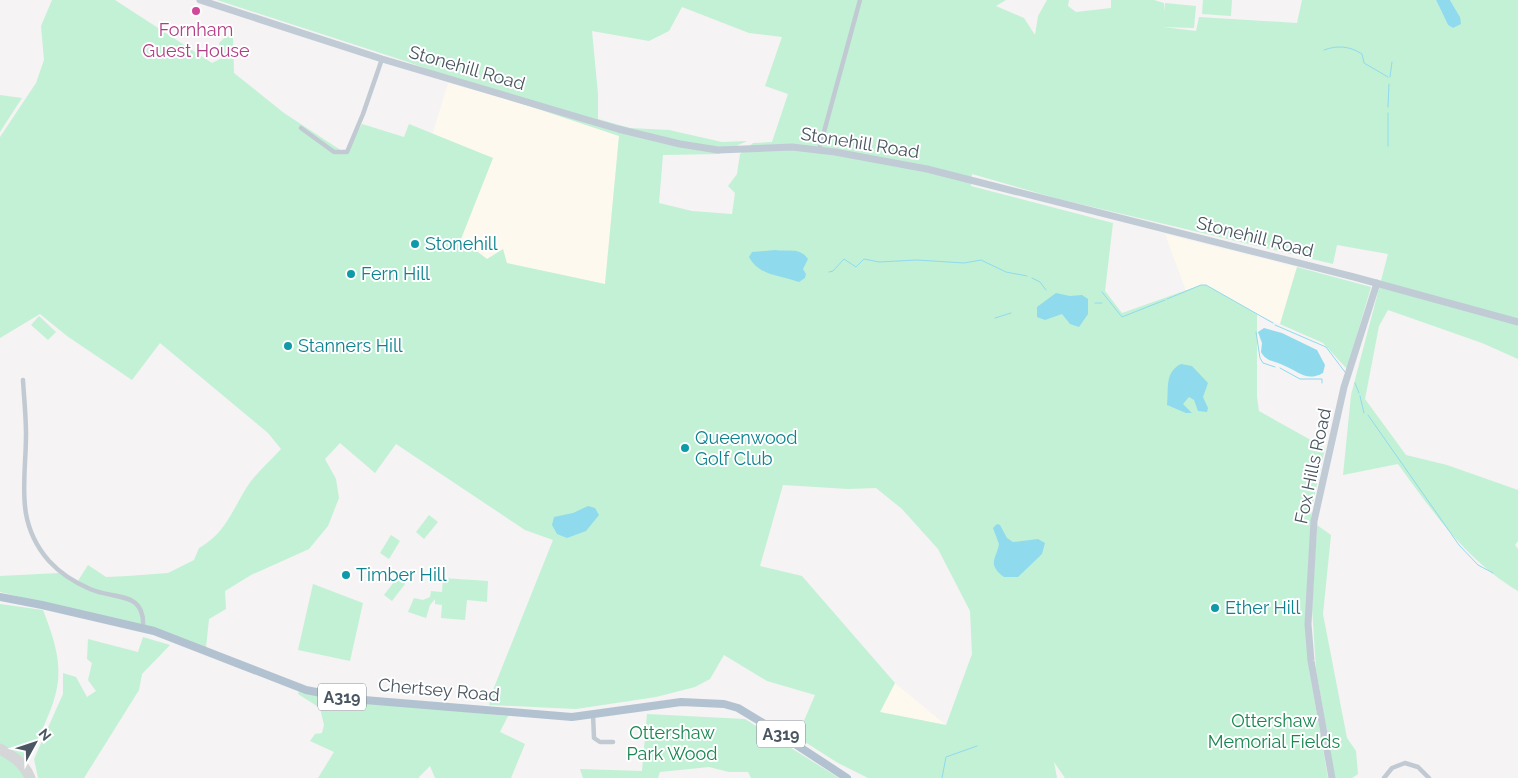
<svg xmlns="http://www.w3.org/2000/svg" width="1518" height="778" font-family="Raleway,sans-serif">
<rect width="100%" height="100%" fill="#f5f3f3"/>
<g fill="#fdf9ef">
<polygon points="448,83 514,101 619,136 605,284 487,259 461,239 493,158 432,135"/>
<polygon points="1165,234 1297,267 1280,324 1257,314 1206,285 1186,291"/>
<polygon points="895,683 946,725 880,712"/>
</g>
<polygon fill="#e2e4e7" points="0,747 21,760 29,767 33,778 27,778 18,765 0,754"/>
<g fill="#c3f1d5" fill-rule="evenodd">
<path d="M52,0H115L212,63L222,58L219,43L226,36L233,38L234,73L284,113L345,153L362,124L404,137L409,124L493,158L461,239L487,259L503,249L507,263L605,284L619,136L514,101L405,61L217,0H1006L996,6L1024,18L1035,35L1038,16L1047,0H1069L1068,6L1076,12L1111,8V0H1154L1164,3V12L1165,3L1196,6L1194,28L1163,27L1196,31L1199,17L1297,23L1302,0H1436L1448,25L1453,28L1460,17L1450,0H1518V359L1482,343L1388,310L1379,326L1365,399L1406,455L1447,465L1518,490V541L1515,545L1518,549V591C1466,560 1433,512 1398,464L1343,475L1351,395L1388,254L1337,245L1333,264L1059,199L972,174L971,186L1113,223L1105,291L1122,313L1201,285H1206L1257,314V397L1259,411L1325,448L1312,507L1308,574V662L1328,778H1065L1054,762L1057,778H868L838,763L797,737L815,695L767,681L724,655L710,679L695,687L656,697L576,709L489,705L493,690L553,540L525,530L396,444L375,473L340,443L325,459L336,479L339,498L328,526L309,549L251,575L225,591L226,609L209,619L206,648L146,627L0,592V576L59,573L76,584L88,565L106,577L128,576L168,573L194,560L199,548C228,532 233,506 251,481C260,470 271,460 281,449L268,433L160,343L132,380L67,336L40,314L0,338V137L36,83L44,60L41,26ZM682,7L749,33L782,37L765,86L788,94L772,142L753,143L740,154L737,174L728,186L735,193L732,214L692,211L659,203L663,155L719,154L747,141L722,142L669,130L630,128L598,119V94L592,31L649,41L669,31ZM783,485L848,489L876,488L902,509L938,549L970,611L972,654L946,725L880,712L895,683L802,576L760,566Z"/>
<polygon points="1203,0 1232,0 1231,16 1202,14"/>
<polygon points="0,95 22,98 0,132"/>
<polygon points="1297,267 1371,287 1347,369 1323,343 1280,324"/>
<polygon points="39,316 56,332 48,340 31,325"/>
<polygon points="429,515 438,522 424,539 416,532"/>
<polygon points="1317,525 1331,535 1323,614 1347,738 1356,751 1358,774 1352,778 1335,778 1316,669 1312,608"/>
<polygon points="391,535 400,541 389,559 380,553"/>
<polygon points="397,578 405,584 392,601 384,595"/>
<polygon points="443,578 488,581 487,602 467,600 465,620 441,618 442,605 435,604 435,599 430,605 426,618 408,612 414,598 423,600 430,597 431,591 442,592"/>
<polygon points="313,584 363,603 350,661 298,650"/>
<path d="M0,604L43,610C70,678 59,692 31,755L24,762L0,747Z"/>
<polygon points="143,637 170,645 142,674 139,690 84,778 38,778 34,759 63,694 63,673 76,677 87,697 96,691 88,680 92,663 87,659 88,639 138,652"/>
<polygon points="299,691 353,703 366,702 508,716 500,732 525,744 511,778 435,778 430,766 418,778 318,778 334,752 310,741 315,734 322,733 324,725 320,708 298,694"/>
<polygon points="647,714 745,719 839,778 751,778 748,772 729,772 709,767 660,772 658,778 583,778 580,769 642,771"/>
<polygon points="0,754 18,765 27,778 0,778"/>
</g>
<g fill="#90daee">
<polygon points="1436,0 1450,0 1460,17 1461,24 1453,28 1448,25"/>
<path d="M775,250C788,252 800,247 808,259L803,269L806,274L805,278L799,282C780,275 759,276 749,257L752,252Z"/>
<polygon points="1056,293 1070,296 1082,295 1088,299 1088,314 1079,327 1070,324 1062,314 1045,320 1037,317 1037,307"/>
<path d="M1264,328L1282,333L1317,350L1325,365L1323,373C1306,382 1300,372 1285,366C1276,361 1266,362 1261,352L1262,343L1258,332Z"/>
<path d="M1181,364L1192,366L1208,383L1203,397L1208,408L1207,412L1198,411L1194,400L1189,397L1183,404L1192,413H1186L1167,405C1169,390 1164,372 1181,364Z"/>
<polygon points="588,506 595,508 599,515 586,531 567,538 557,534 552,525 554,517 573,513"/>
<path d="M997,524L1000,525L1007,538L1013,542L1038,539L1045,543L1042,554L1018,577H1004C986,564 997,558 999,544L993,528Z"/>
</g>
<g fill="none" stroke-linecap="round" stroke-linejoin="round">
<g stroke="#90daee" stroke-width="1">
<path d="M1324,50C1337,45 1350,46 1362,54L1364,63L1388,77"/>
<polyline points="1390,77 1392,62"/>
<polyline points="1388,107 1389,84"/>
<polyline points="1388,113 1388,139"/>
<polyline points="1388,140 1388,146"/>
<polyline points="829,272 833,271 844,259 856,267 864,259 879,262 917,260 964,263 981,260 1006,272 1027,276"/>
<polyline points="1032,278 1040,282 1046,290"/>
<polyline points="1102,292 1122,317 1165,300"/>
<polyline points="1167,299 1201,285 1206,285 1273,323"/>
<polyline points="1095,303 1102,303"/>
<polyline points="995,318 1011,313"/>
<polyline points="1275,325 1326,347 1345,372"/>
<polyline points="1256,332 1260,358 1263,363 1275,367"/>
<polyline points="1280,368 1300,379 1322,379 1322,383"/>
<polyline points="1355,383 1359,393"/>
<polyline points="1360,396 1364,413"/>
<polyline points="1368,415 1459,545 1478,565 1493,573"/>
<polyline points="942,778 946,757 977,746"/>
</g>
<path stroke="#d5d6d8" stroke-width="11" d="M0,749C14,757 24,763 30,778"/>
<g stroke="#c1cad2" stroke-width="4.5">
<polyline points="301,128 334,152 347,152 363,114 382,59"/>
<polyline points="819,150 860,0"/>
<path d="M23,380C24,398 26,416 26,434C26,481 14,521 49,561C60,573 76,583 90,589C115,600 146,590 143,629"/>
<polyline points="593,714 594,738 600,742 613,742"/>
<polyline points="1384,778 1392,768 1405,763 1418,767 1429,778"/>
</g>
<g stroke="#c1cbd6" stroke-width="7">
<polyline points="200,0 382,59 618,129 680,144 718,150 792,147 835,152 927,169 1354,277 1518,322"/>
<polyline points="1332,778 1311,661 1308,624 1314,521 1344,387 1377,283"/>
</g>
<polyline stroke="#b3c2d1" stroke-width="8" points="0,597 42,605 154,631 306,690 352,699 572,717 681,702 724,704 738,708 763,723 847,778"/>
</g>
<circle fill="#d1479c" stroke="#fff" stroke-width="2" cx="196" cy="11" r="5"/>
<g fill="#0f9aa8" stroke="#fff" stroke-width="2">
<circle cx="415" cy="244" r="5"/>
<circle cx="351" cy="274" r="5"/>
<circle cx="288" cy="346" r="5"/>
<circle cx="685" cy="448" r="5"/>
<circle cx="346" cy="575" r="5"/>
<circle cx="1215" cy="608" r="5"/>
</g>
<g text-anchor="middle" stroke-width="4" stroke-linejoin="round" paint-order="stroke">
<g fill="#fff" stroke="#808990" stroke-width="1">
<rect x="318" y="683.5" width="48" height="27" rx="4"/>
<rect x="757" y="720.5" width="48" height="27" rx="4"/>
</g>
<g font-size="16" font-weight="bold" fill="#4a5661">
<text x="342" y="703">A319</text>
<text x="781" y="740">A319</text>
</g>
<g font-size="18" fill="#b23c85" stroke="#fff">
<text x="196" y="36">Fornham<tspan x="196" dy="21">Guest House</tspan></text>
</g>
<g font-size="18" fill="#4a5661" stroke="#fff">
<text transform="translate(467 68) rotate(16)" y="6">Stonehill Road</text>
<text transform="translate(860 143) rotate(9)" y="6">Stonehill Road</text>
<text transform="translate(1255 237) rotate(14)" y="6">Stonehill Road</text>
<text transform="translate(1313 466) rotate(-78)" y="6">Fox Hills Road</text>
<text transform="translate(439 690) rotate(5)" y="6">Chertsey Road</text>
</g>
<g font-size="18" fill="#0d838f" stroke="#fff" text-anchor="start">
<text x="425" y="250">Stonehill</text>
<text x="361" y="280">Fern Hill</text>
<text x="298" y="352">Stanners Hill</text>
<text x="695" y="444">Queenwood<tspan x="695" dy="21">Golf Club</tspan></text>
<text x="356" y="581">Timber Hill</text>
<text x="1225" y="614">Ether Hill</text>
</g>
<g font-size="18" fill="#17864f" stroke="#fff">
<text x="1274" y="727">Ottershaw<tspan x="1274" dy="21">Memorial Fields</tspan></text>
<text x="672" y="739">Ottershaw<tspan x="672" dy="21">Park Wood</tspan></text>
</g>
</g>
<g transform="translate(35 743) rotate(50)" stroke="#ffffff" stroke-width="4" paint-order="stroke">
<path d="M0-4L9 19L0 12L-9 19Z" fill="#4a5661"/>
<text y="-8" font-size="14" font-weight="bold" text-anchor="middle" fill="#4a5661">N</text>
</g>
</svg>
